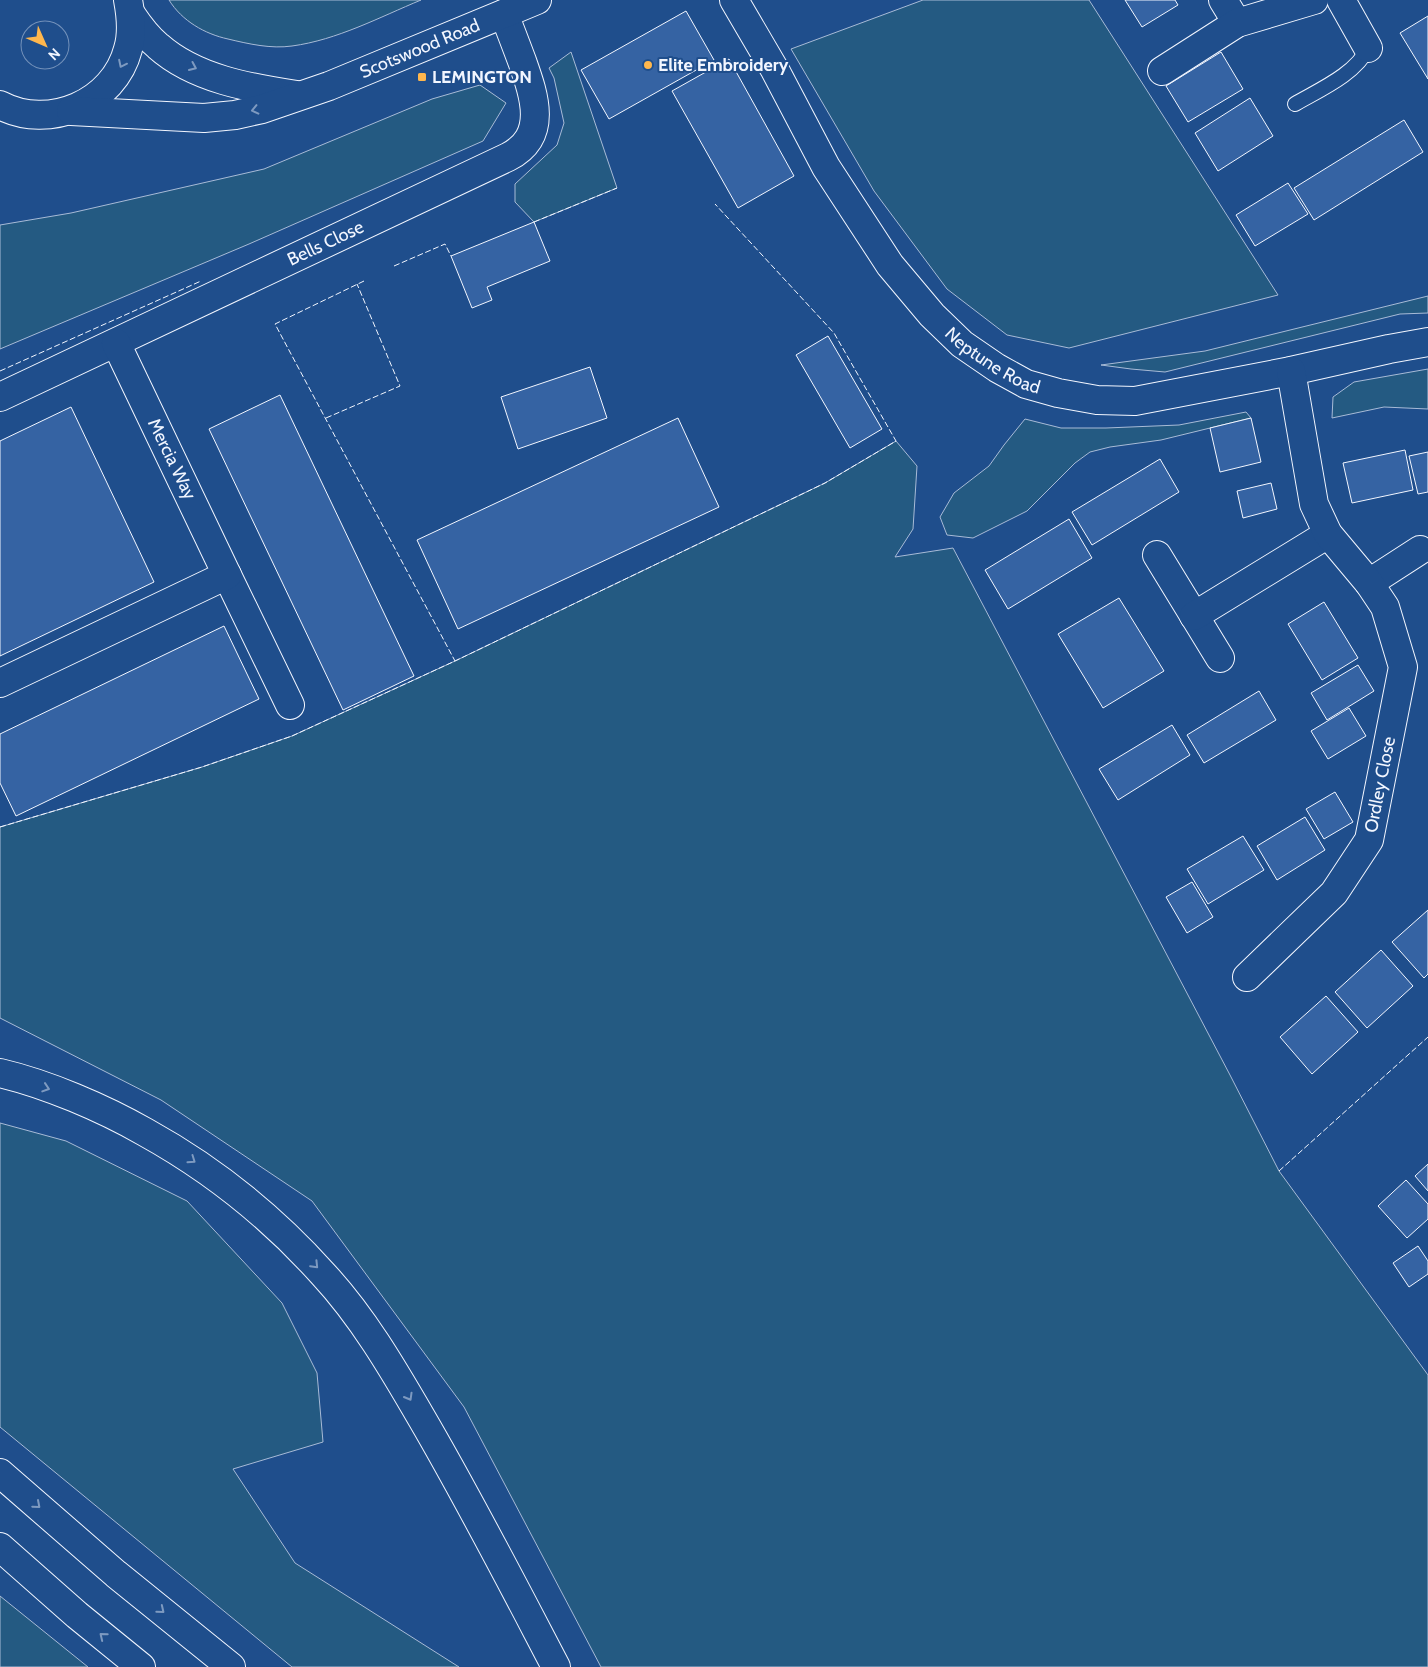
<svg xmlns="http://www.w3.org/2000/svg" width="1428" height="1667" font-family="Cabin,sans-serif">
<rect width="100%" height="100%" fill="#1f4e8c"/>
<g fill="#245a82" stroke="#a8bbd7">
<path d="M169,0H421C380,17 337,40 292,46C271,49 249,44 228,39C205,34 182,21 169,0Z"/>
<polygon points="923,0 1089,0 1278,295 1069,348 1007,335 947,289 874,191 791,49"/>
<polygon points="571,52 617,188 534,222 515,202 515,184 557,145 564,123 554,78 549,68"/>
<polygon points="480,85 506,103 483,141 249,244 0,349 0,225 71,213 264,169 432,99"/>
<polygon points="1428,296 1428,313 1400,314 1165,372 1131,369 1101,365 1205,351"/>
<polygon points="1428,369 1428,409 1384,407 1332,418 1333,397 1354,382"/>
<polygon points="1246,412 1251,418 1161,440 1110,447 1090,452 1075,463 1027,511 973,538 947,535 940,517 954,493 989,466 1004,445 1025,419 1061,428 1106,428 1179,425"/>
<polygon points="896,441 917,466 913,529 895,557 953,548 1230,1075 1279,1171 1428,1375 1428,1667 601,1667 464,1407 312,1201 161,1100 0,1018 0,827 202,767 292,736 455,661 825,483"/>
<polygon points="0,1123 66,1141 187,1201 282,1303 317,1373 323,1442 233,1469 295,1563 459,1667 292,1667 0,1427"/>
<polygon points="0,1596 88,1667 0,1667"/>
</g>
<g fill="#3563a3" stroke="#f2f6ff">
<polygon points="1125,0 1175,0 1178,5 1142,27"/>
<polygon points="686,11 714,60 609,119 581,70"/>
<polygon points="1428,16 1428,79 1400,33"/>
<polygon points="1221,52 1243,89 1188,122 1166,86"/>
<polygon points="729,59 794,176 738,208 672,91"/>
<polygon points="1250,98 1273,136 1218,171 1195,133"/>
<polygon points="1404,120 1423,152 1314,220 1294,188"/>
<polygon points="1288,183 1308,214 1255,246 1236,215"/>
<polygon points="534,222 550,261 487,287 492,300 472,308 451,256"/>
<polygon points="828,336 882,429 850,448 796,355"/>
<polygon points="590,367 607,418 518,449 501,397"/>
<polygon points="280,395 414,676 343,710 209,429"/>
<polygon points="71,407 154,582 0,656 0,441"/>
<polygon points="678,418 719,507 458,629 417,540"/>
<polygon points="1251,418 1261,462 1220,472 1210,428"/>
<polygon points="1405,450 1413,490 1352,503 1343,463"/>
<polygon points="1428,452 1428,492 1418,494 1409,456"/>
<polygon points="1160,459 1179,492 1092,545 1072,512"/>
<polygon points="1271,483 1277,509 1243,518 1237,491"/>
<polygon points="1069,519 1092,558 1008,609 985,570"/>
<polygon points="1119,598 1164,671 1103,708 1058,634"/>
<polygon points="1324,602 1358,658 1322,680 1288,624"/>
<polygon points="224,626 259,699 16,816 0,783 0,734"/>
<polygon points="1358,665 1374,691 1327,720 1311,693"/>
<polygon points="1259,691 1276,720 1204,763 1187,735"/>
<polygon points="1349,708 1366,736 1328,759 1311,731"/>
<polygon points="1172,725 1190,755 1118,800 1099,769"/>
<polygon points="1335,792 1353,822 1324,839 1306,809"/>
<polygon points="1305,817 1325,850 1277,880 1257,846"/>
<polygon points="1243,836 1264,870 1208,904 1187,869"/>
<polygon points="1192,882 1213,917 1187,933 1166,897"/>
<polygon points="1428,910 1428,974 1424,978 1392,942"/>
<polygon points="1381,950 1413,986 1367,1028 1335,992"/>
<polygon points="1326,996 1358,1032 1312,1074 1280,1037"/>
<polygon points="1428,1164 1428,1191 1415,1176"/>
<polygon points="1406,1180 1428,1204 1428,1219 1407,1238 1378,1206"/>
<polygon points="1418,1246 1428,1261 1428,1274 1409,1287 1393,1263"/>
</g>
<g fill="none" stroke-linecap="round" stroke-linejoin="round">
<defs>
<path id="service" d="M1295,104C1319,90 1356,74 1368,48"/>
<g id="minor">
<path id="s1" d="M734,0L775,70L826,167L890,265L932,315L962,344L997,368L1026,384L1058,393L1097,400L1135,401L1291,371L1389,349L1428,342"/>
<polyline points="1223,0 1237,23"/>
<polyline points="1341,0 1368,48"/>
<polyline points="1162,71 1237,23 1314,0"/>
<path id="s2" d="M0,397L508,157C549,136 534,95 522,61C516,45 510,29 504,14"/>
<polyline points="1157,555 1220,658"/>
<polyline points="227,575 290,705"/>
<polyline points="1369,583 1420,550"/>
<polyline points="1194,616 1328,534"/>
<polyline points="0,683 227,575 116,343"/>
<path id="s3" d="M1247,977L1334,893L1369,840L1403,667L1385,607L1369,583L1328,534L1314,504L1291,371"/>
</g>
<g id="primary">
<path d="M131,14C139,26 147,37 158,46C195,79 250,88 297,95"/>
<path d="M0,105C49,131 114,103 128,49C133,33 131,16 128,0"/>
<path id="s4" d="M71,111L204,118L235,115L262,109L329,86L537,0"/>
</g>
<g id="trunk">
<path d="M0,1073C47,1084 103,1108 145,1132C212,1169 272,1217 323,1274C362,1316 392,1367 421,1417C469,1499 512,1583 556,1667"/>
<polyline points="0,1473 116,1574 231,1667"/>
<polyline points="0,1547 77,1615 141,1667"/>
</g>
</defs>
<use href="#service" stroke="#f2f6ff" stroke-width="16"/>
<use href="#minor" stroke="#f2f6ff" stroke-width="30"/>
<use href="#primary" stroke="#f2f6ff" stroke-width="30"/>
<use href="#trunk" stroke="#f2f6ff" stroke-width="30"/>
<use href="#service" stroke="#1f4e8c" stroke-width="14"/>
<use href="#minor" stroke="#1f4e8c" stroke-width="28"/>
<use href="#primary" stroke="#1f4e8c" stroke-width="28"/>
<use href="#trunk" stroke="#1f4e8c" stroke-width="28"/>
<g stroke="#f2f6ff" stroke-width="1" stroke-dasharray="6 2.5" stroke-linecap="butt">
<polyline points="534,222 617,188"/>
<polyline points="394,266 445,244 451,256"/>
<polyline points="364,281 275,324 455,661"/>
<polyline points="0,371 201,281"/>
<polyline points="326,418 400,386 357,284"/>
<polyline points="0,827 202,767 292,736 455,661 825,483 896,441 834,333 715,204"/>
<polyline points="1279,1171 1428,1037"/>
</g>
</g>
<defs><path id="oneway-chevron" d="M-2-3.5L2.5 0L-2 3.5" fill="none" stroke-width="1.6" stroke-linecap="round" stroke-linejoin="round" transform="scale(1.25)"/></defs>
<g stroke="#7e9ac0">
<use href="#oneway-chevron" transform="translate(122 64) rotate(116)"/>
<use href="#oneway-chevron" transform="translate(193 67) rotate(24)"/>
<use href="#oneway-chevron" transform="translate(255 110) rotate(167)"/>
<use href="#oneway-chevron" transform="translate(46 1088) rotate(18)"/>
<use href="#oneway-chevron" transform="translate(192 1160) rotate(35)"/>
<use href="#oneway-chevron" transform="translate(315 1265) rotate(46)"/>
<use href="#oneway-chevron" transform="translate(409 1397) rotate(60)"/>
<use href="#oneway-chevron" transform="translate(37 1505) rotate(41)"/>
<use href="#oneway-chevron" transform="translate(161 1610) rotate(39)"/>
<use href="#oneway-chevron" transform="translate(103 1636) rotate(-141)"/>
</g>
<g fill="#ffb74d" stroke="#1f4e8c" stroke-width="2">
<circle cx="648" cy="65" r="5"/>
<rect x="417" y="72" width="10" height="10" rx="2.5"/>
</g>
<g text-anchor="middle" stroke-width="4" stroke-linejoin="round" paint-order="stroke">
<g font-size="18" fill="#f2f6ff" stroke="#1f4e8c">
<text dy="6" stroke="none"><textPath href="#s4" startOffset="361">Scotswood Road</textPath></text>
<text dy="6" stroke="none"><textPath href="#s2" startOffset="360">Bells Close</textPath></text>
<text dy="6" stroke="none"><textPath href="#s1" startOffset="450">Neptune Road</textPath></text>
<text transform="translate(172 459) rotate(64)" y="6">Mercia Way</text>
<text dy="6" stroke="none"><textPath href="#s3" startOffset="241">Ordley Close</textPath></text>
</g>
<g font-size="18" font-weight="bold" fill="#f2f6ff" stroke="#1f4e8c" text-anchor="start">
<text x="658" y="71">Elite Embroidery</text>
<text x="432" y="83">LEMINGTON</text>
</g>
</g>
<g transform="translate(45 45) rotate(135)"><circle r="24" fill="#1f4e8c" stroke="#7391ba"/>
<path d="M0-4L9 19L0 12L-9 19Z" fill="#ffb74d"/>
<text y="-8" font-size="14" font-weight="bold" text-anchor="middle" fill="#f2f6ff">N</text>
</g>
</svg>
